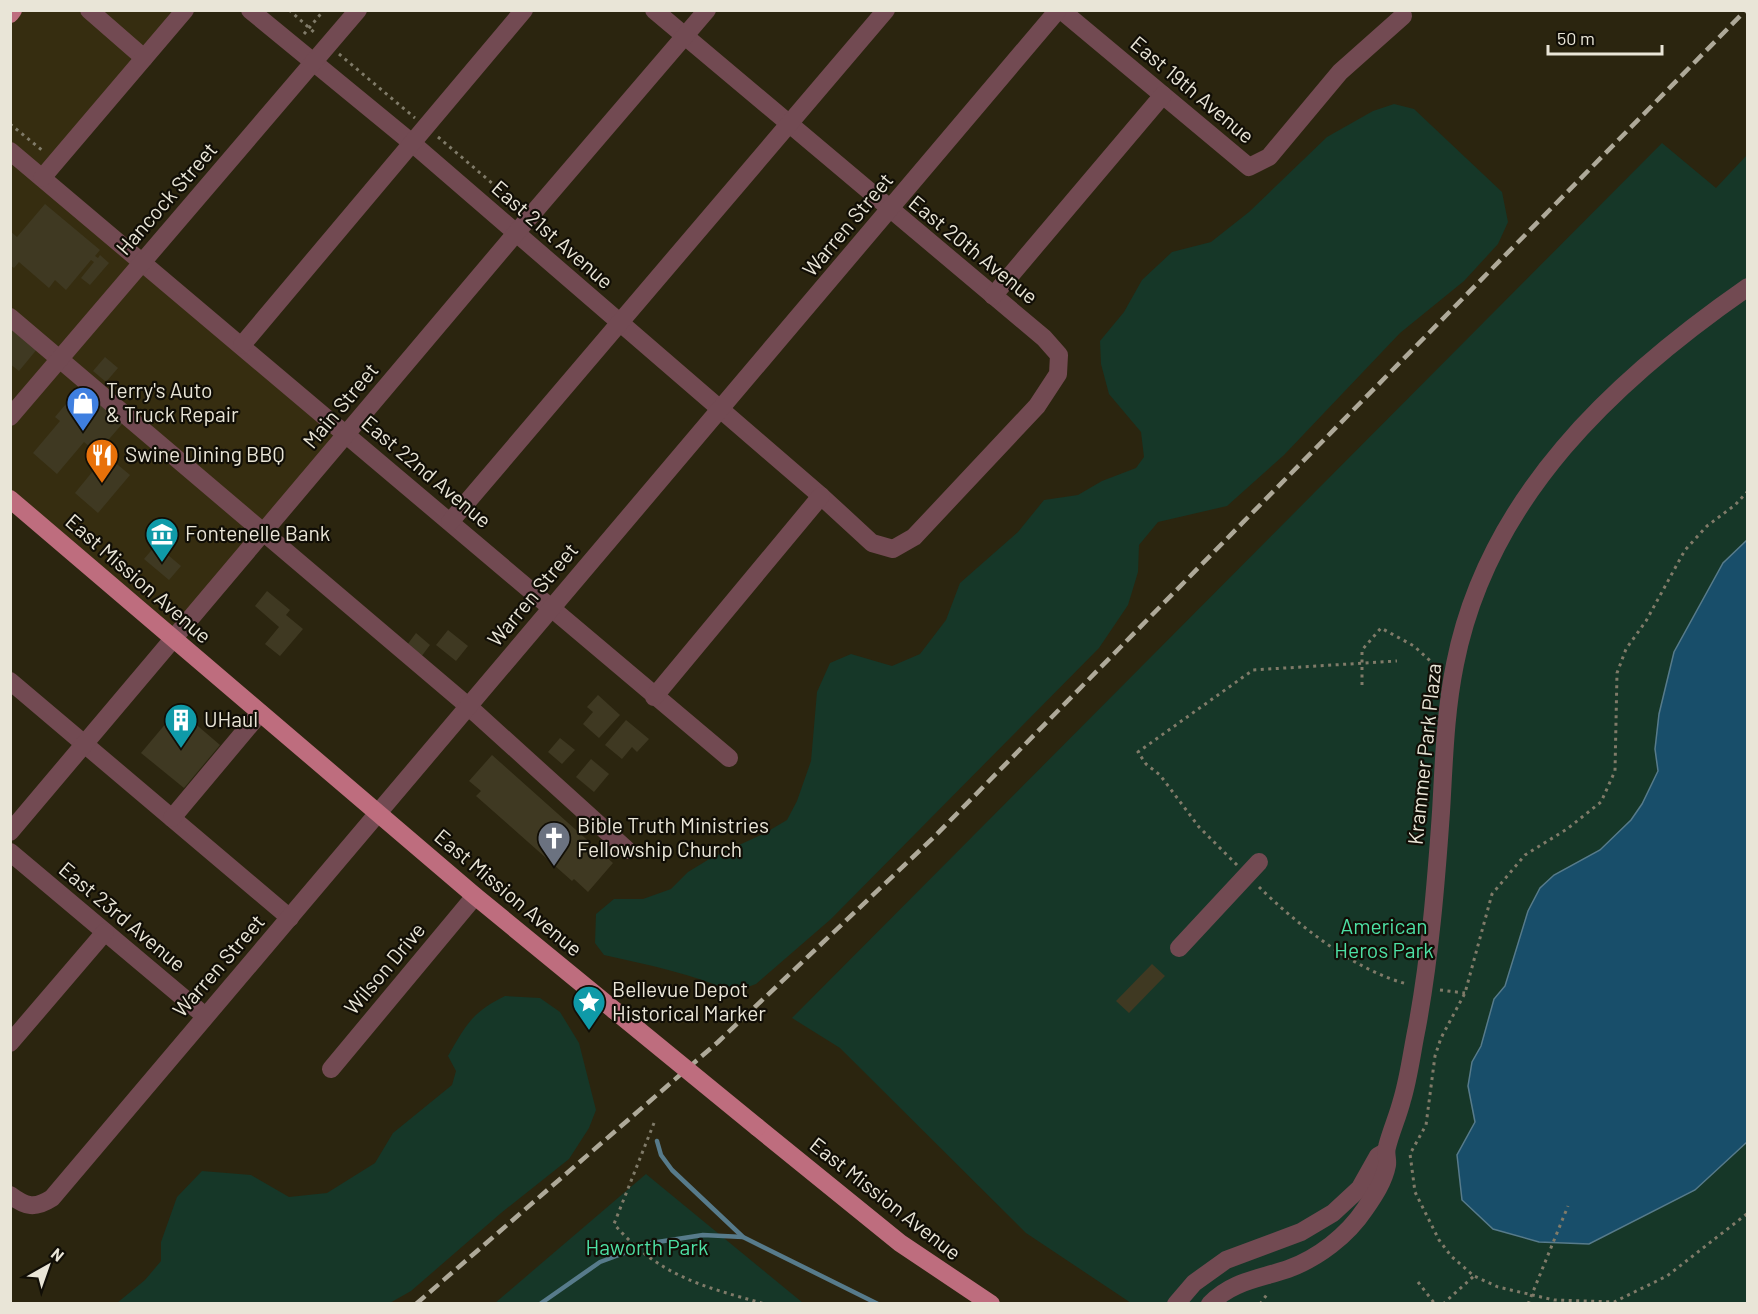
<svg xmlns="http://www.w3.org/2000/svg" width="1758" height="1314" font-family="Barlow,sans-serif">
<rect width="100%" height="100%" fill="#2b250f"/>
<polygon fill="#362d10" points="11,11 185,11 42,178 347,434 174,639 11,500"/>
<g fill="#163728">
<path d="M1394,104L1414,109L1502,192L1508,222L1498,244L1464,281L1400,333L1284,455L1227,506L1158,522L1139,545L1138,572L1128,605L1099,648L831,919L756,984L734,992C692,974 649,965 604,955L595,943L596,914L614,899H643L671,889L688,872L711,858L765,833L787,820L797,801L811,761L817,692L830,663L851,654L892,666L920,654L946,620L960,583L1018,532L1044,500L1078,495L1102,481L1136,468L1144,457L1141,432L1109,394L1101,364L1100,341L1124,312L1142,280L1172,252L1211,242L1249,212L1327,137L1373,111Z"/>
<polygon points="1662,143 1716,188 1747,155 1747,1303 1131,1303 1026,1233 840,1048 792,1018"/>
<path d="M505,996L540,998L560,1012L579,1043L596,1110L589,1128L569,1159L501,1213L411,1291L388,1304L117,1303L145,1280L161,1261V1242L177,1197L202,1171L251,1175L289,1197L327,1193L375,1163L393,1133L452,1085L456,1071L448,1056C466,1025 472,1012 505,996Z"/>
<polygon points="646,1174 803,1303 495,1303"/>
</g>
<polygon fill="#184e6a" stroke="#577b8b" stroke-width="1.5" points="1747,540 1747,1142 1695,1190 1589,1244 1539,1242 1493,1229 1462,1200 1457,1155 1475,1122 1468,1086 1472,1062 1481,1046 1494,999 1505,986 1528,911 1540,888 1554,875 1600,850 1631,820 1642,804 1658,771 1655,749 1659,714 1674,652 1723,563"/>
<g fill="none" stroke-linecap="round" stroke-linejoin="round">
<g stroke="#577b8b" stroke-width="4.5">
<polyline points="657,1141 661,1155 672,1170 743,1237 878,1304"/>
<polyline points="651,1243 703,1235 743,1237"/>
<polyline points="540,1304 600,1262 627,1252"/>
</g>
</g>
<g fill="#3f3922">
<polygon points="45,204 100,250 95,256 98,258 100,255 109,263 90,285 81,278 94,262 91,260 66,290 55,280 49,288 19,262 14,268 10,265 10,231 17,237"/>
<polygon points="10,324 38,348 19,371 10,364"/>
<polygon points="105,357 118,368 106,382 93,371"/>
<polygon points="81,386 123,423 97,453 84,442 57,474 33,453 60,421 55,417"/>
<polygon points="106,455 130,475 98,513 75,493"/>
<polygon points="156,545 181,566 169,580 144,559"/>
<polygon points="267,591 290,610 286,615 303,629 280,656 265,644 279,627 255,606"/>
<polygon points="448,630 468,646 456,661 436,645"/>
<polygon points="416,633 430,645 421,657 407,645"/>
<polygon points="598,695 620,715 599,738 583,724 593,712 587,707"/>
<polygon points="178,709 220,745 184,788 141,753"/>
<polygon points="626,720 649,739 637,752 632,747 622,759 605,745"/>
<polygon points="560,738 575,750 562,764 548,752"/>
<polygon points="492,755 613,863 588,892 574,879 572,881 476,796 481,791 469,781"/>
<polygon points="591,759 609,774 594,792 576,777"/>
<polygon points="1152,964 1165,976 1129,1013 1116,1001"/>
</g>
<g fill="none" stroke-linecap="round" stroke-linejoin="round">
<g stroke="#807b69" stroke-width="3" stroke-dasharray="3 4.5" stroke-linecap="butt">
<polyline points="289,10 316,34"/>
<polyline points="304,34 324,10"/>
<polyline points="339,54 415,118"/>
<polyline points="10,124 43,151"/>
<polyline points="438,137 520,207"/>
<polyline points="1748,491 1735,505 1707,526 1685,550 1646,621 1626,649 1617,673 1615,771 1601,802 1567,829 1525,855 1492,894 1465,993 1441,1038 1435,1056 1426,1125 1410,1154 1415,1192 1439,1240 1451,1256 1474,1276 1498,1287 1554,1300 1614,1302 1667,1276 1748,1213"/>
<polyline points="1362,685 1362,650 1381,628 1414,646 1439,669"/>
<polyline points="1237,865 1199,827 1160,775 1146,764 1138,752 1253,670 1397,661"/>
<path d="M1259,887C1298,925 1354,970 1407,984"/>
<polyline points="1440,990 1465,993"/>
<path d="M654,1123L614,1224C659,1276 701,1286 765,1304"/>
<polyline points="1418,1282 1435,1304"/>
<polyline points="1260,1304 1268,1293"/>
<polyline points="1443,1304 1474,1276"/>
<polyline points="1528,1304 1568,1206"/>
</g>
<g stroke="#724a52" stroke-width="18">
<polyline points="89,10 144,58"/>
<polyline points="250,10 412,143 821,496 872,543 893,549 914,537 1037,406 1058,374 1059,355 1044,338 654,10"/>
<polyline points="1061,10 1249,167 1269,157 1340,72 1403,16"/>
<polyline points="10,151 729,758"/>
<polyline points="42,178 185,10"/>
<polyline points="993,296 1163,95"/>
<polyline points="10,317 468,706 627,850"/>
<polyline points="242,345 524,10"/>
<polyline points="10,417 358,10"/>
<polyline points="450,522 886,10"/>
<polyline points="10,681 290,918"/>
<polyline points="654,697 821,496"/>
<polyline points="172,818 260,713"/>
<polyline points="10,832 516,233 707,10"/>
<polyline points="10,852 205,1016"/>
<polyline points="1179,948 1259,862"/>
<polyline points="10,1043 105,932"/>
<polyline points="331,1069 475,896"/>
<path d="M10,1195C26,1207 35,1209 52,1198L1058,10"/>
<polyline points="1176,1304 1194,1283 1226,1260 1301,1232 1333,1213 1360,1188 1378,1156 1385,1152"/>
<path d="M1210,1304C1232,1281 1259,1279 1288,1269C1318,1258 1347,1236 1365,1209C1374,1196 1384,1181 1387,1165C1388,1159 1385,1154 1387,1147C1391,1131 1398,1116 1402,1100C1409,1077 1412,1051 1417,1027C1430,956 1436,884 1441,812C1444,762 1445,713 1455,664C1488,497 1614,380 1748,287"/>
</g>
<g stroke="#be6d7e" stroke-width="18">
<polyline points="10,14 13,10"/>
<polyline points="10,499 475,896 614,1010"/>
<polyline points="757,1127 900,1243 991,1304"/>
</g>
<polyline stroke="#aea999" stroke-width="4.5" stroke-dasharray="12 6" stroke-linecap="butt" points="416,1304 718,1042 934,837 1746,10"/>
<polyline stroke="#be6d7e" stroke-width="18" points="614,1010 757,1127"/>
</g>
<defs>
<symbol id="shop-pin" viewBox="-11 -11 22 30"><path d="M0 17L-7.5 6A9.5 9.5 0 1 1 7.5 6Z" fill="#3f7fe0" stroke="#110e06"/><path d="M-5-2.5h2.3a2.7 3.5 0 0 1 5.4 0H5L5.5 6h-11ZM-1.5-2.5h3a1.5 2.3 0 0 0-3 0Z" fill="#fff"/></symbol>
<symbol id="restaurant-pin" viewBox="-11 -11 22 30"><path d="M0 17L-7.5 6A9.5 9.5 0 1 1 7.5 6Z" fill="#e8710a" stroke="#110e06"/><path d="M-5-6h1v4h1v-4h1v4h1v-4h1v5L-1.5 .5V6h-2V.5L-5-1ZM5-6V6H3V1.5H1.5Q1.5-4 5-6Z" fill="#fff"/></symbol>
<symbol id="museum-pin" viewBox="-11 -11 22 30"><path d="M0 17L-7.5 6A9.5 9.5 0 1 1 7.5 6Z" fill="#0f9aa8" stroke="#110e06"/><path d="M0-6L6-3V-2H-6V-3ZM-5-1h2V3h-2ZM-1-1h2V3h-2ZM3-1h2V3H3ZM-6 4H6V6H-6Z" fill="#fff"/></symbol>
<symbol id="building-pin" viewBox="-11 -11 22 30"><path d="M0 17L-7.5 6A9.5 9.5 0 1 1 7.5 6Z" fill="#0f9aa8" stroke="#110e06"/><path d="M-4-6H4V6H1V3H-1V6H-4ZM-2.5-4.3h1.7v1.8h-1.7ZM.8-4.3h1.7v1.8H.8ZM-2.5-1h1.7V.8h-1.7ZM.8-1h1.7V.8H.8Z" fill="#fff"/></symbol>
<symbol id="church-pin" viewBox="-11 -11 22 30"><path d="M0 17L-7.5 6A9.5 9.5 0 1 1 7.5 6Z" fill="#6b7280" stroke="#110e06"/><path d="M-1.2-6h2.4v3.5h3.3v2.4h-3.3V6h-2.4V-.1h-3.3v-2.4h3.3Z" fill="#fff"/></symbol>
<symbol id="sight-pin" viewBox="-11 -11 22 30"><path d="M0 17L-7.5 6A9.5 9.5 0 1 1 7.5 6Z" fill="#0f9aa8" stroke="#110e06"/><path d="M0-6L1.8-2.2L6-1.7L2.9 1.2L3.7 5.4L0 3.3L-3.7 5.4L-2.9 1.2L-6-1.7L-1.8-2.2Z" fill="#fff"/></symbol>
</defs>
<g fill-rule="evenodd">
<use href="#shop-pin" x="64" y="384" width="38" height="52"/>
<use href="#restaurant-pin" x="83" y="436" width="38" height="52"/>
<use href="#museum-pin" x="143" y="515" width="38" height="52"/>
<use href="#building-pin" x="162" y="701" width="38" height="52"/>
<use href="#church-pin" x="535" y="819" width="38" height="52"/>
<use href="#sight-pin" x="570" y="983" width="38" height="52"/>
</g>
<g text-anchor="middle" stroke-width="4.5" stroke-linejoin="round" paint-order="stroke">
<g font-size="21" fill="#e9e5d7" stroke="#110e06">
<text transform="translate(1192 90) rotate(40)" y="7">East 19th Avenue</text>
<text transform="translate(167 199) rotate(-49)" y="7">Hancock Street</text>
<text transform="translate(848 225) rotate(-50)" y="7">Warren Street</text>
<text transform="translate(552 235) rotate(41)" y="7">East 21st Avenue</text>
<text transform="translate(973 250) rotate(39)" y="7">East 20th Avenue</text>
<text transform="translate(341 406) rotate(-50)" y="7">Main Street</text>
<text transform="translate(426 472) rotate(40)" y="7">East 22nd Avenue</text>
<text transform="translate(138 579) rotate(41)" y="7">East Mission Avenue</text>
<text transform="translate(533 595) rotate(-50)" y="7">Warren Street</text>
<text transform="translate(1425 754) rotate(-84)" y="7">Krammer Park Plaza</text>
<text transform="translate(508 893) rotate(40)" y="7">East Mission Avenue</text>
<text transform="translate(122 917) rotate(40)" y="7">East 23rd Avenue</text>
<text transform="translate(219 966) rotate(-49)" y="7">Warren Street</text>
<text transform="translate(385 969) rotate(-50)" y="7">Wilson Drive</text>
<text transform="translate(885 1199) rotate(38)" y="7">East Mission Avenue</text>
</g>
<g font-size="21" fill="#e9e5d7" stroke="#110e06" text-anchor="start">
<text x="106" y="398">Terry's Auto<tspan x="106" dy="24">&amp; Truck Repair</tspan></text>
<text x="125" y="462">Swine Dining BBQ</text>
<text x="185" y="541">Fontenelle Bank</text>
<text x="204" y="727">UHaul</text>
<text x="577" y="833">Bible Truth Ministries<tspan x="577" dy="24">Fellowship Church</tspan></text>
<text x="612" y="997">Bellevue Depot<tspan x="612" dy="24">Historical Marker</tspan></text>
</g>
<g font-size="21" fill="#4de0a4" stroke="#110e06">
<text x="1384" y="934">American<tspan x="1384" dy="24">Heros Park</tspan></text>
<text x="647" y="1255">Haworth Park</text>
</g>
</g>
<rect width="1758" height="1314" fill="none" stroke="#e9e5d7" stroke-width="24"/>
<g transform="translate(48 1266) rotate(40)" stroke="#110e06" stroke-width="4.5" paint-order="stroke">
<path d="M0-4.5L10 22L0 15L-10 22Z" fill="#e9e5d7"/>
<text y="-9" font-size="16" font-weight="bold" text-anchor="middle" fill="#e9e5d7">N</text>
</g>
<path d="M1548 45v9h114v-9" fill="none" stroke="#e9e5d7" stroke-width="3"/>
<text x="1557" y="45" font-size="18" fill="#e9e5d7" stroke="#110e06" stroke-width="4.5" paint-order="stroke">50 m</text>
</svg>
